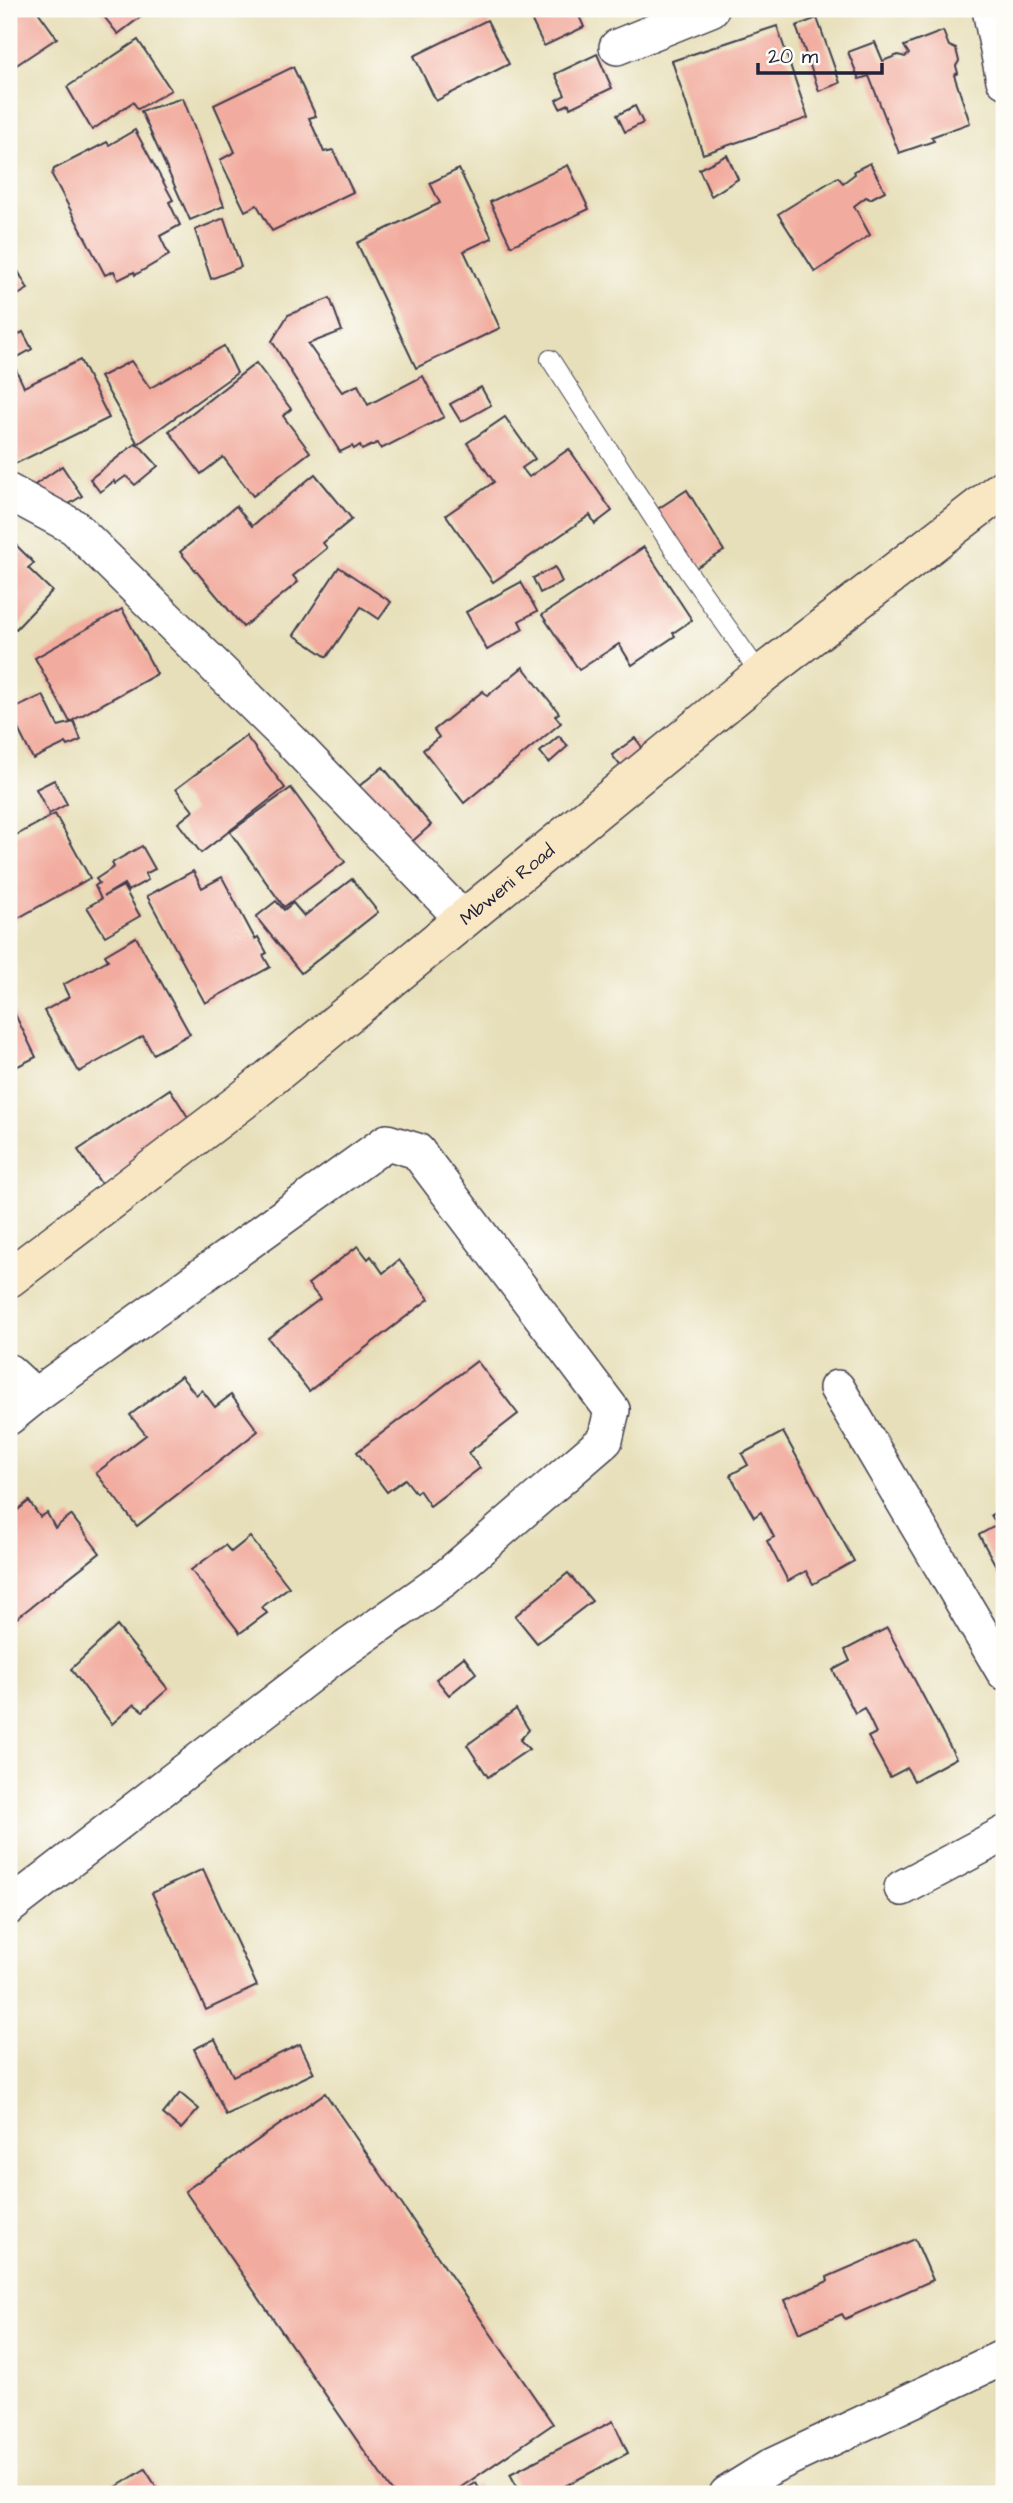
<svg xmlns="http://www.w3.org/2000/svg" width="1013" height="2503" font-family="'Architects Daughter',sans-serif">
<rect width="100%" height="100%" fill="#fdfcf7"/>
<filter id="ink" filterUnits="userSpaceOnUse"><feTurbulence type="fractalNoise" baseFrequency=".0143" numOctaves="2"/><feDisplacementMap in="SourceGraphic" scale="14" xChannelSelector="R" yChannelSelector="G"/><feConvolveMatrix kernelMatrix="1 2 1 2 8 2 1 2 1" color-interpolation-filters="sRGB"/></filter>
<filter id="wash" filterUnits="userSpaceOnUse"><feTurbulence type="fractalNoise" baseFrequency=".00686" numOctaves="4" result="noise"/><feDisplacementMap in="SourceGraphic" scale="28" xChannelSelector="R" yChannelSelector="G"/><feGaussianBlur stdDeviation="1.57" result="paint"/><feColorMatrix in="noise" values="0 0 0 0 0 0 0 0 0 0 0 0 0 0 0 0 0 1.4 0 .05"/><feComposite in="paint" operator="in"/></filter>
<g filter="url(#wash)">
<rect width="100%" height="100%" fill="#e7dfb9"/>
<g id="blocks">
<g fill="#f2ac9f">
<polygon points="9,9 36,9 57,38 9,70"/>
<polygon points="98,9 151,9 118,34"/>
<polygon points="541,9 576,9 584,27 544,46 529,15"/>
<polygon points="817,18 840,83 819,91 796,26"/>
<polygon points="487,20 509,64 436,101 414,56"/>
<polygon points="777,26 808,118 703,154 672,61"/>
<polygon points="943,31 949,46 956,49 959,61 956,66 958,73 954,75 970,123 931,137 934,141 899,153 869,76 859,79 848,52 875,42 883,61 898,55 905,57 909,54 904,46"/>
<polygon points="138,40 171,90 138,109 133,102 92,130 67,87"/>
<polygon points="597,54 612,88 570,108 569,104 560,108 556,100 565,95 555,74"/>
<polygon points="293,67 316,116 309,118 324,152 333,150 353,192 272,231 257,205 245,211 220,160 235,152 214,105"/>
<polygon points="183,98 224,206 190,220 141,111"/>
<polygon points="635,106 643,123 625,132 617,115"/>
<polygon points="135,130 173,200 169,202 180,225 160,236 169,255 135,275 134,272 118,280 114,271 105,275 52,175 54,169 107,142 109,145"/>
<polygon points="727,155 738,179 711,196 699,169"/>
<polygon points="870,163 885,191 870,199 866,197 854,206 870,235 815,272 778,214 838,177 843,183 855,174 854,171"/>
<polygon points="568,165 589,209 511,246 490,202"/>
<polygon points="459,169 492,238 464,251 500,328 416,368 357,243 440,203 430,183"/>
<polygon points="224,218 241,267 211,279 195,230"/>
<polygon points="9,255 28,289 9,300"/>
<polygon points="330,298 342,331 308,344 342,392 358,385 368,405 423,376 444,417 381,449 377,443 362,450 360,445 354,449 352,446 340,452 272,341 288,315"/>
<polygon points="23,332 32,349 14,359 11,353 9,354 9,340"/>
<polygon points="224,346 237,373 138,444 100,377 131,361 150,388"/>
<polygon points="9,355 24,387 80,360 109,418 13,465 9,456"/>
<polygon points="256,363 291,409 283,416 310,452 253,496 223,457 201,474 169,431"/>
<polygon points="481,387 491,405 461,422 450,404"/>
<polygon points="505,417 535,459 522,468 529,477 569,449 612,511 595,524 590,515 493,582 446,515 494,482 467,443"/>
<polygon points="135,444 141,447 158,466 135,485 126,476 115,484 114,481 100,492 90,479"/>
<polygon points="62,466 82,496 59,510 29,489"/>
<polygon points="315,474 352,519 323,543 327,548 293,576 298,582 243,627 180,552 236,506 252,526"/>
<polygon points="687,490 724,551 692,570 656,510"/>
<polygon points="9,538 34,563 28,568 52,591 16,629 9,623"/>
<polygon points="644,547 692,620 673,633 675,636 632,665 619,644 579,670 542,615"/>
<polygon points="339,567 391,602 379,619 361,607 327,657 294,635"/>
<polygon points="555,567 562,582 540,593 533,578"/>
<polygon points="521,582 537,611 519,621 523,629 487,650 466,612"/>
<polygon points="122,609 157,674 70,722 35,658"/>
<polygon points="523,667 559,713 555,716 561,723 464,803 423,750 439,737 434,730 483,691 487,696"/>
<polygon points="43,695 58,726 74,722 81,740 68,746 66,743 33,759 9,711"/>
<polygon points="246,736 285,788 201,853 178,823 193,811 176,789"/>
<polygon points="559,736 568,746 549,763 540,752"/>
<polygon points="635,738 645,751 623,769 612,755"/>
<polygon points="383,767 431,825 407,846 358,787"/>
<polygon points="54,780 67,804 49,814 36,789"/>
<polygon points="291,788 345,862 284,907 230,832"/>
<polygon points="55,814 90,878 9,923 9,839"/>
<polygon points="142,846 155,869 145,874 148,880 128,891 124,884 104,896 123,886 140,916 105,936 87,907 101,899 95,886 99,883 96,879 114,867 112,863"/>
<polygon points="193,871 202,888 222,877 255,939 258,937 267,953 263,955 270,967 205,1003 147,896"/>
<polygon points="352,879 378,912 301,973 256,917 276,901 284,910 293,903 304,916"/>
<polygon points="136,937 190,1034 153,1054 143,1036 79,1072 44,1011 69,997 63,985 108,960 105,955"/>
<polygon points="9,1002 36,1057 10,1070 9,1068"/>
<polygon points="170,1089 193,1125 102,1185 78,1150"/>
<polygon points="358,1246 368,1259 371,1256 383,1273 399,1260 429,1299 309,1391 268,1338 320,1299 308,1284"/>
<polygon points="477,1361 518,1414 468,1453 480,1468 430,1506 419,1490 416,1493 405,1479 387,1492 357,1452"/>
<polygon points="181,1376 196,1395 202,1390 215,1407 231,1395 258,1431 137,1526 96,1473 146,1435 130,1415"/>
<polygon points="783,1432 854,1561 813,1584 806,1571 788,1581 767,1541 774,1537 761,1512 754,1517 730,1475 748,1465 742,1454"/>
<polygon points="29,1501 40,1517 47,1513 55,1528 71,1515 100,1553 9,1624 9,1517"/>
<polygon points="1004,1508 1004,1576 1002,1577 979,1535 997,1525 991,1515"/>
<polygon points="250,1537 289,1587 262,1607 267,1613 240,1633 191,1570 225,1545 231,1552"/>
<polygon points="568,1573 592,1601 537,1643 515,1616"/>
<polygon points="117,1626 168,1689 143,1711 134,1704 112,1724 71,1669"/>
<polygon points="887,1628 956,1758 914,1781 907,1768 890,1777 868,1737 876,1733 864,1708 855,1713 833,1670 850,1661 845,1650"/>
<polygon points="464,1657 476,1673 449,1695 436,1679"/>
<polygon points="516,1709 529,1730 520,1740 529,1749 488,1777 467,1745"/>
<polygon points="203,1869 257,1986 206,2010 152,1893"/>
<polygon points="215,2039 233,2076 300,2044 314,2073 226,2115 194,2049"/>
<polygon points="180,2093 199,2109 181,2129 163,2114"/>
<polygon points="325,2093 553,2424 451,2494 394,2494 185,2191"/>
<polygon points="915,2239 933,2280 845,2319 842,2314 799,2333 785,2300 828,2281 827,2277"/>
<polygon points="613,2421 628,2453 550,2494 521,2494 510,2474"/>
<polygon points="145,2469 161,2494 113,2494 111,2490"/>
<polygon points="476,2483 482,2494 458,2494"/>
</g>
</g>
</g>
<g filter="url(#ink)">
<use href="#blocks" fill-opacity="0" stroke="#403e4e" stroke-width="2"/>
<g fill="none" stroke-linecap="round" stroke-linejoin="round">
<defs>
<polyline id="lane" points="550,359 689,573 761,675"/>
<g id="street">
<polyline points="990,9 1004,80"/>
<polyline points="617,47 711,9"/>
<polyline points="9,492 74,527 292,742 463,919"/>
<polyline points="9,1372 35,1396 387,1142 417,1151 612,1410 605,1440 443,1580 332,1658 9,1907"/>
<polyline points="837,1388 1004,1672"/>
<polyline points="9,1417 35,1396"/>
<polyline points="902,1888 1004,1834"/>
<polyline points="727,2494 772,2466 1004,2357"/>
</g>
<g id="secondary">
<path id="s1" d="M9,1278L242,1101L761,675L1004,488"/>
</g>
</defs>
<use href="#lane" stroke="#403e4e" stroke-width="20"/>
<use href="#street" stroke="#403e4e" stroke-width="38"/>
<use href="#secondary" stroke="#403e4e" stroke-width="41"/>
<use href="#lane" stroke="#fff" stroke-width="18"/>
<use href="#street" stroke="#fff" stroke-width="35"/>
<use href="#secondary" stroke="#f9e7c3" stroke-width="38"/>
</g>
</g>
<g text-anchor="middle" stroke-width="7" stroke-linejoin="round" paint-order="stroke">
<g font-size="19" fill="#22223b" stroke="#fdfcf7">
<text dy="7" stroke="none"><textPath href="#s1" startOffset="635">Mbweni Road</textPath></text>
</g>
</g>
<rect width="1013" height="2503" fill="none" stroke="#fdfcf7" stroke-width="35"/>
<path d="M758 63v10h124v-10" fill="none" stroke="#22223b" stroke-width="3.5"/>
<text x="768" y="63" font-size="21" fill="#22223b" stroke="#fdfcf7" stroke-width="5" paint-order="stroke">20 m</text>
</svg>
